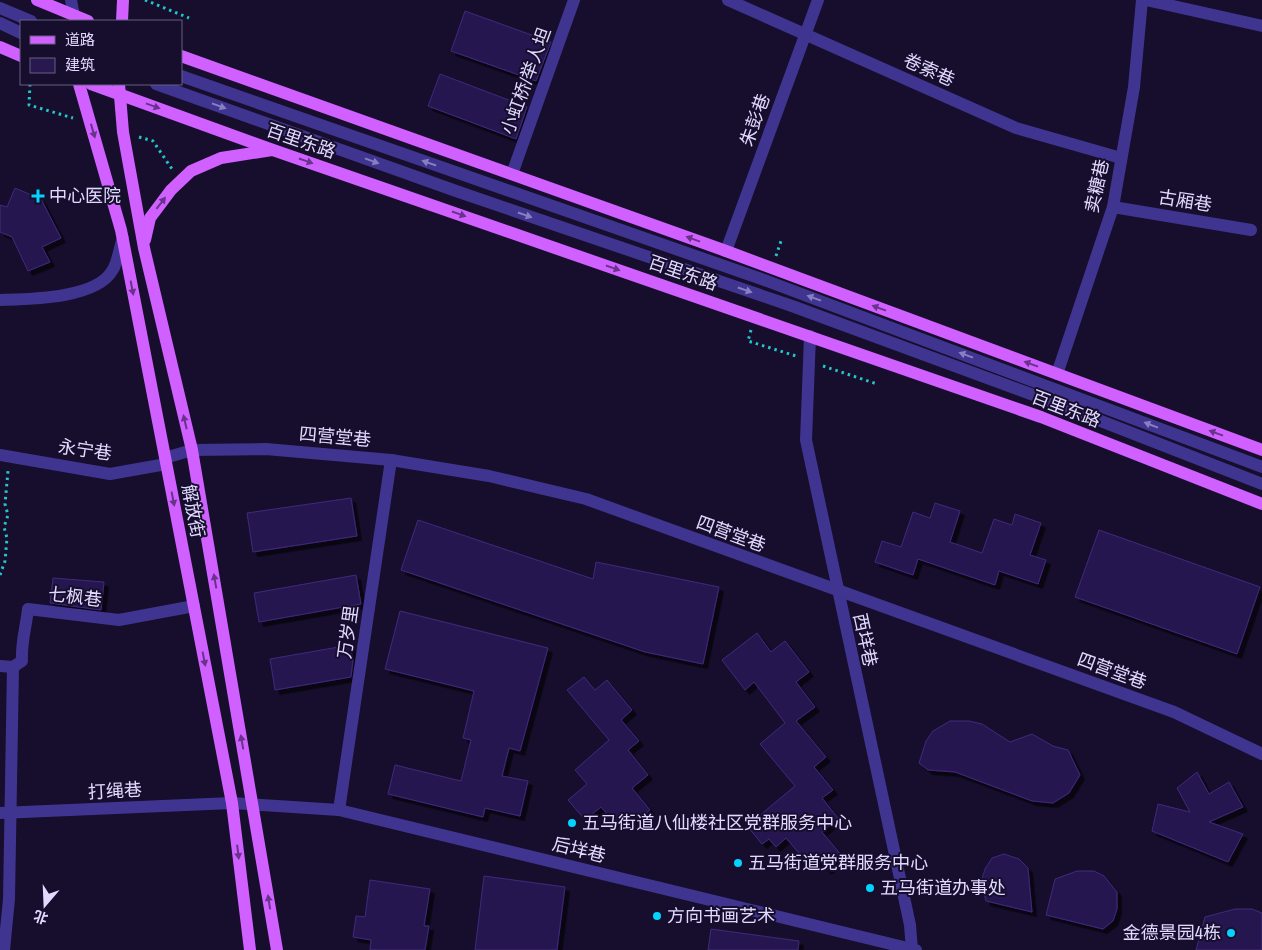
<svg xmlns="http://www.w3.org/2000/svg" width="1262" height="950" font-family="'Archivo Narrow','Noto Sans SC',sans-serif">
<defs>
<filter id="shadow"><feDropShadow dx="4.5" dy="4.5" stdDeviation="0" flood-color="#0009"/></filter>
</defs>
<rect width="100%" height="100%" fill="#160e2c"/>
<g fill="#28184f" stroke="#40287d" filter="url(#shadow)">
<polygon points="465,11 551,42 536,81 451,51"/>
<polygon points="440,74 527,107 516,139 428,106"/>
<polygon points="15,188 41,199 61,238 42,247 50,262 28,271 12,237 0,232 0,205 7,207"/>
<polygon points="351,498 357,536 253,552 247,513"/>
<polygon points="935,503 960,511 950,542 982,553 994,519 1012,525 1015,514 1041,523 1030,555 1046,560 1038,584 999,571 995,585 918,559 913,575 875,562 882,541 901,547 913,512 930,518"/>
<polygon points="418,520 593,579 596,562 719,587 703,664 645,652 401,570"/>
<polygon points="1099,530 1260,587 1237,654 1075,597"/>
<polygon points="356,575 361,604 259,622 254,593"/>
<polygon points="53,578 104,582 101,610 50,603"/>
<polygon points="400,611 548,648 520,751 509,748 502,776 528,781 520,816 485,808 483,817 388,794 395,765 461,781 471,740 463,738 474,691 385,669"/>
<polygon points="757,633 771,652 785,641 809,672 796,682 815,707 796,721 826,757 814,767 833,790 822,798 838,818 822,832 843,857 827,870 820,860 811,867 786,838 776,847 769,839 762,844 747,826 795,786 760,744 785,723 754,682 745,690 722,660"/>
<polygon points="350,645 353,660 351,677 275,690 270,659"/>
<polygon points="584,677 595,690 607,680 632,710 621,720 639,741 628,750 648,775 632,788 650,810 635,822 628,814 616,824 601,807 585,820 568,800 587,784 575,770 609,740 567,690"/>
<polygon points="950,721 969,721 982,724 1010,742 1032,734 1053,746 1068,750 1080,775 1069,793 1053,803 1032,801 955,772 928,770 919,763 926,741 933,731"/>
<polygon points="1197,772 1209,794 1229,782 1243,807 1209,822 1243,834 1228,862 1152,831 1158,804 1190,812 1177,788"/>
<polygon points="1004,854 1019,859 1028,868 1032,912 986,901 981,882 985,869 992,858"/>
<polygon points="1077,871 1094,871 1104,876 1117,892 1117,909 1113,921 1103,929 1046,915 1055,879"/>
<polygon points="484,876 565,887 557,950 475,950"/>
<polygon points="370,880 430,889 424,926 429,926 425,950 370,950 371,940 353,937 356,916 365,917"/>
<polygon points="1235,909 1252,909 1262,913 1262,950 1196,950 1205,917"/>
<polygon points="711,929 799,941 798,950 708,950"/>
</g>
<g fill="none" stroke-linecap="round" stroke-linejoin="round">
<g stroke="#24c6c9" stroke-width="3" stroke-dasharray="2.5 4" stroke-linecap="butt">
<polyline points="145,0 189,18"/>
<polyline points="30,84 29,105 73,118"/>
<polyline points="139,137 153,141 172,169"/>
<polyline points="776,256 782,238"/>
<polyline points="751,330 748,341 796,356"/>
<polyline points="823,366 877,384"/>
<polyline points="0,575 5,561 7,538 4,527 8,515 5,504 8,471"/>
</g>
<g stroke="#3f3590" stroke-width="12">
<polyline points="71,0 74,16"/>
<polyline points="728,0 1016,128 1121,158"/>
<polyline points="1146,0 1262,26"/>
<polyline points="0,8 31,21"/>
<polyline points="0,23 21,33"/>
<polyline points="181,76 767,281 1262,467"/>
<polyline points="156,84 456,191 792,306 1047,400 1262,484"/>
<polyline points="512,174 574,0"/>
<polyline points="1113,207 1251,230"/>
<polyline points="726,251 818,0"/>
<path d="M0,300C29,299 95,299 112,271C118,263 119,248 123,238"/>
<polyline points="810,336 806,440 910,925 912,950"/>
<polyline points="1057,374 1113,207 1134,87 1142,0"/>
<polyline points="0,455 110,474 166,464"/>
<polyline points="165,458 192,450 266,449 391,460 489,476 586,499 1174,712 1262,754"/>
<path d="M0,666L13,667L22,661C21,641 26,628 28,609L119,620L194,606"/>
<polyline points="339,810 391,460"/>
<polyline points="0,813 232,803 339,810 916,950"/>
<polyline points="4,950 9,899 13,667"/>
</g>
<g stroke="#d060ff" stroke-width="12">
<polyline points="37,0 88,21"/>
<polyline points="122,21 123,0"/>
<polyline points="0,47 21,56"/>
<polyline points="181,56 726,251 1262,450"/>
<polyline points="79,84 121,230 232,803 250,950"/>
<polyline points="91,84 273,150 1041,417 1262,504"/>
<polyline points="119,84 123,132 144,248 192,450 277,950"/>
<polyline points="145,240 150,218 171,190 191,171 221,158 272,150"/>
</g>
</g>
<defs><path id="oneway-solid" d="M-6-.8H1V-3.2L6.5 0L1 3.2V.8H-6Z" transform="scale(1.25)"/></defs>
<g fill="#6a338b">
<use href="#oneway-solid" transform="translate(153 106) rotate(20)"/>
<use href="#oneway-solid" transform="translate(93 131) rotate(74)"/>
<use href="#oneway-solid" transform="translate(306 161) rotate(19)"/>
<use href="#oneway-solid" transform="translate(161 203) rotate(-52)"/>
<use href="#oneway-solid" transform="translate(459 214) rotate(19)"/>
<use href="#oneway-solid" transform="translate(693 239) rotate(-160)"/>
<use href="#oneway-solid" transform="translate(613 268) rotate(19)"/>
<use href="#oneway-solid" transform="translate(132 288) rotate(79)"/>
<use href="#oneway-solid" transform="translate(879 308) rotate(-160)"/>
<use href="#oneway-solid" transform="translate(1031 364) rotate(-160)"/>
<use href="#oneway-solid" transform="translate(185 422) rotate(-103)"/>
<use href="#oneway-solid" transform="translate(1216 433) rotate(-160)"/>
<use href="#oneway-solid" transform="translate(173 499) rotate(79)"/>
<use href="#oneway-solid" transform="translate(215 581) rotate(-100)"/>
<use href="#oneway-solid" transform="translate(204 659) rotate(79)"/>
<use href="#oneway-solid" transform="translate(242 742) rotate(-100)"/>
<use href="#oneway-solid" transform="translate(238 852) rotate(83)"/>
<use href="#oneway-solid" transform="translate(269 902) rotate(-99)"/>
</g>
<g fill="#887fc2">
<use href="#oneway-solid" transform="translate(219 106) rotate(20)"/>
<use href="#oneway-solid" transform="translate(372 161) rotate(20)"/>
<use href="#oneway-solid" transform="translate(429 163) rotate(-161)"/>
<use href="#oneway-solid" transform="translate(525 215) rotate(19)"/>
<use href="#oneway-solid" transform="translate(745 290) rotate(19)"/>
<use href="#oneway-solid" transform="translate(814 298) rotate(-160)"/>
<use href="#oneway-solid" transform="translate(966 355) rotate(-160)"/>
<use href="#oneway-solid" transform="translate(1151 425) rotate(-159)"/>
</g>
<g fill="#05d3ff" stroke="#160e2c" stroke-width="2">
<path d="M35.5 188.5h5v5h5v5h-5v5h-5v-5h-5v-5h5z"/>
<circle cx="572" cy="823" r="5"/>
<circle cx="738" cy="863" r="5"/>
<circle cx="870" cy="888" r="5"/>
<circle cx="657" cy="916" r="5"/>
<circle cx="1231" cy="933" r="5"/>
</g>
<g text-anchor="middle" stroke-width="4" stroke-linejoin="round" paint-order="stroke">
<g font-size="18" fill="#e1d9ff" stroke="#160e2c">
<text transform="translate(929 70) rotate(24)" y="6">卷索巷</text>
<text transform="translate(526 81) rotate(-70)" y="6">小虹桥/举人坦</text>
<text transform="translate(755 120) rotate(-70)" y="6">朱彭巷</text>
<text transform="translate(301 141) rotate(19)" y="6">百里东路</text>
<text transform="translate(1097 186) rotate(-78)" y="6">卖糖巷</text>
<text transform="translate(1185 201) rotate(9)" y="6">古厢巷</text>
<text transform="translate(683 273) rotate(19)" y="6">百里东路</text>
<text transform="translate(1066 409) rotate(21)" y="6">百里东路</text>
<text transform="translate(335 437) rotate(5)" y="6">四营堂巷</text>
<text transform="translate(85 450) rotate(8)" y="6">永宁巷</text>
<text transform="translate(193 511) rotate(79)" y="6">解放街</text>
<text transform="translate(731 534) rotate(20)" y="6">四营堂巷</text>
<text transform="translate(75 597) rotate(7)" y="6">七枫巷</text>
<text transform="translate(348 632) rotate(-82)" y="6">万岁里</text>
<text transform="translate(865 640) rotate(78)" y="6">西垟巷</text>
<text transform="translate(1112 671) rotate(20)" y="6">四营堂巷</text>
<text transform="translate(115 791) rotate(-3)" y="6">打绳巷</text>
<text transform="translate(579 850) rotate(14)" y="6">后垟巷</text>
</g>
<g font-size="18" fill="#e1d9ff" stroke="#160e2c" text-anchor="start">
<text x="49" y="202">中心医院</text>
<text x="582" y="829">五马街道八仙楼社区党群服务中心</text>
<text x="748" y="869">五马街道党群服务中心</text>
<text x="880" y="894">五马街道办事处</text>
<text x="667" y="922">方向书画艺术</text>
<text x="1221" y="939" text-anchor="end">金德景园4栋</text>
</g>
</g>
<rect x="20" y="20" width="162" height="65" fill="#160e2c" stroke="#675f80"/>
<rect x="30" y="36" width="25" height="8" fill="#d060ff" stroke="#675f80"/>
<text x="65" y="45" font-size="15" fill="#e1d9ff">道路</text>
<rect x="30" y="58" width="25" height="15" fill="#28184f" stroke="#675f80"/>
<text x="65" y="70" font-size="15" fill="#e1d9ff">建筑</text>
<g transform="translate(45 905) rotate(199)" stroke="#160e2c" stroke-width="4" paint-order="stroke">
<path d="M0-4L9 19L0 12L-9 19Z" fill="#e1d9ff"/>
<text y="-8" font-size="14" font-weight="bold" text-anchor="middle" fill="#e1d9ff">北</text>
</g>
</svg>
